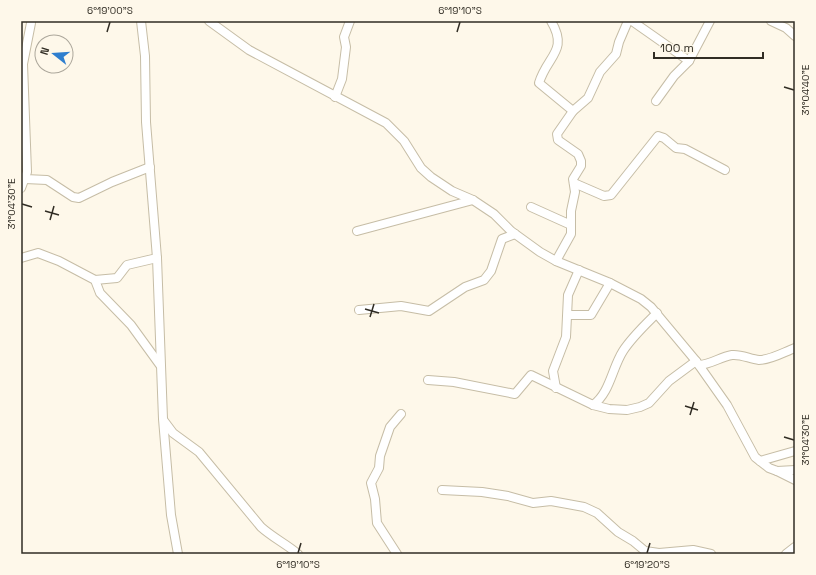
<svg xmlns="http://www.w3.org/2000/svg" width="816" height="575" font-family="'Space Grotesk',sans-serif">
<rect width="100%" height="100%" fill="#fef8ea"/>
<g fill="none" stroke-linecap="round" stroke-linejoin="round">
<defs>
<g id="minor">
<polyline points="141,21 145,56 146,122 157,258 163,419 171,515 178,554"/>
<polyline points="209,21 249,50 386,123 404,141 421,168 431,177 452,191 473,200 494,214 511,231 540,252 556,261 610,283 641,299 651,307 696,361 727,405 755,457 769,468 777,471 795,470"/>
<path d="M551,21C569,51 547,56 539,83L573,111"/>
<polyline points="632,21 689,61"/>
<polyline points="771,21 786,28 795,36"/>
<polyline points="335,97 342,79 346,47 344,37 350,21"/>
<polyline points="656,101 674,76 689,61 710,21"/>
<polyline points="25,179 47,180 73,197 79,198 112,182 150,167"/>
<polyline points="574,183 604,196 611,195 658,136 664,138 676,148 685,149 725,170"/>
<polyline points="21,188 27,172 23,64 31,23"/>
<polyline points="531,207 571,225 571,234 556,261"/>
<polyline points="571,225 571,211 575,192 573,179 581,166 581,161 578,154 558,140 557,134 573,111 588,98 600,72 616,54 619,42 628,21"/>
<polyline points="357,231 473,200"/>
<polyline points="21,258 38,253 59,261 95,280 100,293 131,325 160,365"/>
<polyline points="95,280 117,278 127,265 157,258"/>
<polyline points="359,310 401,306 429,311 465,287 484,280 491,271 502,239 515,234"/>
<polyline points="568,315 591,315 610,283"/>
<path d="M699,365C712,364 720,357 732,355C741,354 750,359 759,360C771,360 784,352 795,348"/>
<polyline points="428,380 454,382 515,394 531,375 593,405 609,409 627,410 640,407 649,403 669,381 696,361"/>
<polyline points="556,388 553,371 566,337 568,295 579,270"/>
<path d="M593,405C610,393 612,368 623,351C632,337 645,325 657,313"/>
<path d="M164,421L173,433L199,452L261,527C272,537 286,544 298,554"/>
<polyline points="760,461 795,451"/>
<polyline points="777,471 795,480"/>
<polyline points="442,490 482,492 508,496 533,503 551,501 584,507 597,513 618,532 633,541 645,551 659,553 693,550 711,554"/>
<polyline points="397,554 377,523 375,499 371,483 379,468 380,456 390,427 401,414"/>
<polyline points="786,554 795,547"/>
</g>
</defs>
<use href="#minor" stroke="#c6bda6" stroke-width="10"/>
<use href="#minor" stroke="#fff" stroke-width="8"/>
</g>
<path fill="none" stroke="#312d24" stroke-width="1.5" d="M107,32L110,22M457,32L460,22M784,87L794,90M22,204L32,207M45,211L59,215M50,220L54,206M365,309L379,313M370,317L374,304M685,406L698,410M690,415L694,402M784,437L794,440M298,553L301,543M647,553L650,543"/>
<rect width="816" height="575" fill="none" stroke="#fef8ea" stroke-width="44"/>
<g transform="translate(54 54) rotate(287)"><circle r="19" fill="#fef8ea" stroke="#aca79b"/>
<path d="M0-3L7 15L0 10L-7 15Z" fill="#2f7fcf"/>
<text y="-6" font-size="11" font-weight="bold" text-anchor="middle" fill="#312d24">N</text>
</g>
<path d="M654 52v6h109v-6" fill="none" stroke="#312d24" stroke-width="2"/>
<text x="660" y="52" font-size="12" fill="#312d24" stroke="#fef8ea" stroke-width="3" paint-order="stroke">100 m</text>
<rect x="22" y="22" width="772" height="531" fill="none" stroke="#312d24" stroke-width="1.5"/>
<g font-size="10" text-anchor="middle" fill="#312d24">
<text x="110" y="14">6°19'00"S</text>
<text x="460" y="14">6°19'10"S</text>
<text transform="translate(805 90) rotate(-90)" y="4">31°04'40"E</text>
<text transform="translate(11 204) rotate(-90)" y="4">31°04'30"E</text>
<text transform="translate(805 440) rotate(-90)" y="4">31°04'30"E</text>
<text x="298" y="568">6°19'10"S</text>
<text x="647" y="568">6°19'20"S</text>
</g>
</svg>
